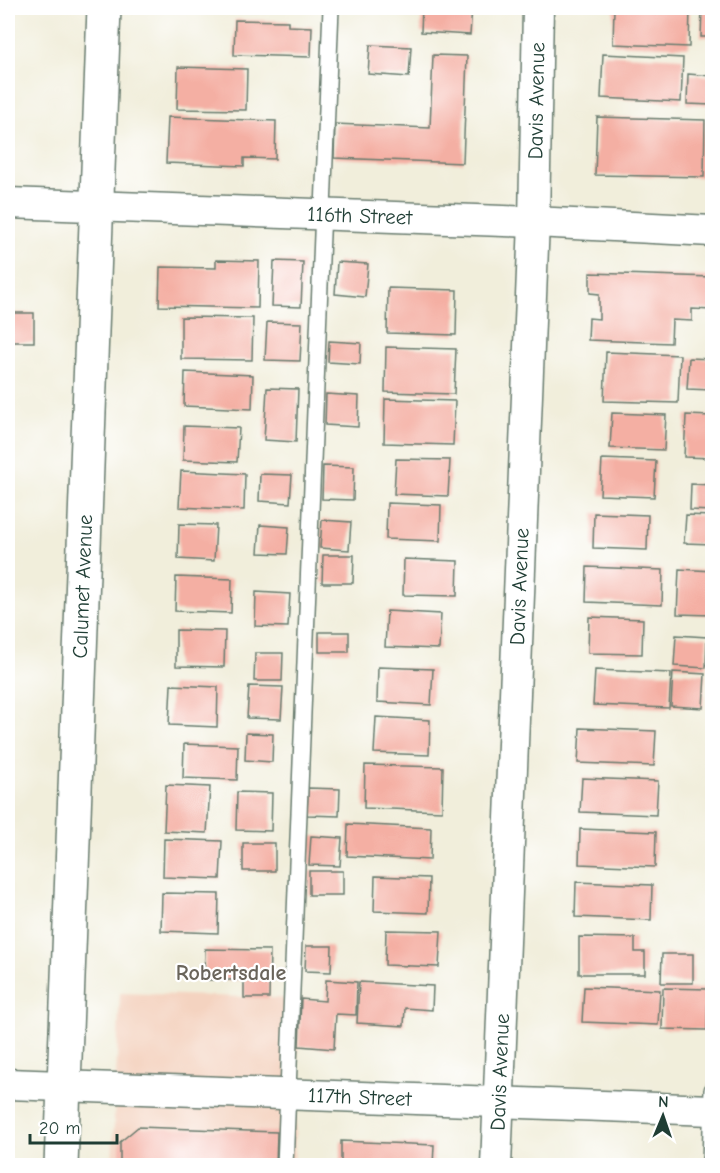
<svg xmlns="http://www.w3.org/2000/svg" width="720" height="1173" font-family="'Comic Neue',sans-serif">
<rect width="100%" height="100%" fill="#fff"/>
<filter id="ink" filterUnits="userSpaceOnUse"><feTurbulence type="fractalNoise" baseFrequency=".0167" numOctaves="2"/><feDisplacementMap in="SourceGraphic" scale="12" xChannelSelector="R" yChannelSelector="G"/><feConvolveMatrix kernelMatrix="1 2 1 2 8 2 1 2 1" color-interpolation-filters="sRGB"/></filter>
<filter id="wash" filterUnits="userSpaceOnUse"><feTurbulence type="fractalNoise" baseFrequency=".008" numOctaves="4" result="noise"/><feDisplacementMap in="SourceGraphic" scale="24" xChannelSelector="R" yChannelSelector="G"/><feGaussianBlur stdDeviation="1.35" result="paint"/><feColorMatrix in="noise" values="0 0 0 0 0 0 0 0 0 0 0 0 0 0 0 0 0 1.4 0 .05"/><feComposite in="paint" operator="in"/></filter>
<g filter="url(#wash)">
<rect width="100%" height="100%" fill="#f1eedb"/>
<polygon fill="#f4d3c0" points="120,993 300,999 294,1165 112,1166"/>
<g id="blocks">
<g fill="#f4afa3">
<polygon points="422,8 472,8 470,35 421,32"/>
<polygon points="614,8 690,8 689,47 613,44"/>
<polygon points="702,8 712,8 712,37 701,37"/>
<polygon points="235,20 288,21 288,26 312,27 311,57 234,55"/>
<polygon points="370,45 411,47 409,77 368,74"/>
<polygon points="603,54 683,58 681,102 601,98"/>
<polygon points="433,55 467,56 463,163 334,158 335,124 430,128"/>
<polygon points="178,67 247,69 246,110 177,109"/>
<polygon points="688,74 712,76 712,105 687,104"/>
<polygon points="168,117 276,121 275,159 244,158 244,166 166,163"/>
<polygon points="597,117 705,120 704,177 595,175"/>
<polygon points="216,260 259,261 258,308 159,306 160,267 216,268"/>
<polygon points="274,261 303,262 301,307 272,306"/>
<polygon points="337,262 368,264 365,297 335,294"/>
<polygon points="590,273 712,277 712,310 692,309 692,321 672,320 671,343 588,340 589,318 599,319 599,294 590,293"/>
<polygon points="388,288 457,290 456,335 387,333"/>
<rect x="8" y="313" width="26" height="29"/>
<polygon points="181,317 253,318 252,360 181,359"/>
<polygon points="267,322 302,323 300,361 265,360"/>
<polygon points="329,341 361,343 360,364 328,362"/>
<polygon points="386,347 456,349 454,394 385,392"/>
<polygon points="606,352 680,355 678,403 604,401"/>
<polygon points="689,358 712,359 712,390 687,389"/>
<polygon points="185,372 253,375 252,409 184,406"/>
<polygon points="267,388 298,389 296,442 264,440"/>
<polygon points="326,394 359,396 358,427 325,425"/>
<polygon points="385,399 455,401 453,445 384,443"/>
<polygon points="612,413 666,415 664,450 610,448"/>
<polygon points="686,415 712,416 712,458 684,457"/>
<polygon points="184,426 239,428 237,462 183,460"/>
<polygon points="396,459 450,460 448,496 394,494"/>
<polygon points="602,459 656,461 654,497 600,495"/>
<polygon points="323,466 354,467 353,500 322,499"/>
<polygon points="181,471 245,474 244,510 179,507"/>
<polygon points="260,474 292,475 290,503 259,501"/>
<polygon points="691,484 712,485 712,511 690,510"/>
<polygon points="387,503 441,505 440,541 386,539"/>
<polygon points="594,513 648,515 647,550 593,548"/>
<polygon points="686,515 712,516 712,544 684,543"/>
<polygon points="322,520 351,522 349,550 320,548"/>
<polygon points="179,524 216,525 214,561 178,559"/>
<polygon points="260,525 289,527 287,554 258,553"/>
<polygon points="323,555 354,555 353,583 322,583"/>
<polygon points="404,559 458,561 457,596 403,595"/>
<polygon points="587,567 663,570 662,605 586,602"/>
<polygon points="679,569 712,571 712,615 677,614"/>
<polygon points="176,577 232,579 231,613 175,611"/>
<polygon points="256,592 290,594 288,627 255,626"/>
<polygon points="387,611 441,614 439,649 385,647"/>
<polygon points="589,617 643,619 642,654 588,653"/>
<polygon points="176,630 225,631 224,667 176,666"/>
<rect x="319" y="632" width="30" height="20"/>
<polygon points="676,635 707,637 706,668 674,666"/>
<polygon points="255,653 283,653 282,681 254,681"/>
<polygon points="378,667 433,669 431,705 377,702"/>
<polygon points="595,670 671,673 669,708 593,705"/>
<polygon points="673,672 705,674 703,708 671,706"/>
<polygon points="171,685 218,687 217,727 169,725"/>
<polygon points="249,686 283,687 281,719 247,718"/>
<polygon points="376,717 430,720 429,755 374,753"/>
<polygon points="580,728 656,731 654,766 578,763"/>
<polygon points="246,733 273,734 272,762 245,760"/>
<polygon points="184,744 238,746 237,780 183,778"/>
<polygon points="365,765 443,767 442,811 364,808"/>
<polygon points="582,778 658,781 656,815 580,812"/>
<polygon points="166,785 210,787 207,833 164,831"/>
<polygon points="308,788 340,789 339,816 307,815"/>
<polygon points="237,792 272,793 271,831 236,830"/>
<polygon points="348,824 431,828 430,860 347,856"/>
<polygon points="580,829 656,832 655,867 579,864"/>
<polygon points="311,836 342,838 340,866 309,865"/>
<polygon points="164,839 222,841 220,879 163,877"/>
<rect x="243" y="843" width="32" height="28"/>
<rect x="309" y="871" width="34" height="24"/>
<polygon points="375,876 429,878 428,913 374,911"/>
<polygon points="576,882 652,885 651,920 575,917"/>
<polygon points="162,893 219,894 218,933 161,931"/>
<polygon points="386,930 441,931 439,967 385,965"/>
<polygon points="579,937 635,938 635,952 645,952 645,974 579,974"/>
<polygon points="306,946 332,946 331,972 305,971"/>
<polygon points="205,949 270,950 269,998 244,998 244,980 204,980"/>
<polygon points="662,954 693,954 693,983 661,983"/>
<polygon points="326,980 357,982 356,1015 336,1014 334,1049 299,1046 301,999 325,1001"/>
<polygon points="359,982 433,986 432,1010 405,1008 404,1026 357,1023"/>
<polygon points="584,987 660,990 658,1025 582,1022"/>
<polygon points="663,988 708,989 707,1030 662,1029"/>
<polygon points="138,1127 277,1132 276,1166 120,1166 120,1142"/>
<polygon points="341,1141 434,1145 433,1166 341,1166"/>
</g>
</g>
</g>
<g filter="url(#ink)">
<use href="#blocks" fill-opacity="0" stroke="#687b6e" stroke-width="1.5"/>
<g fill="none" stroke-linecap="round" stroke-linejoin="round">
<defs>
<g id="service">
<polyline points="285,1166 331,8"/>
<polyline points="710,1166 712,1090"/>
</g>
<g id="minor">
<path id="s1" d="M8,203L534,222L712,231"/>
<path id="s2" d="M8,1084L712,1110"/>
<path id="s3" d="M496,1166L534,222L538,8"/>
</g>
<g id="primary">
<path id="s4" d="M61,1166L104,8"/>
</g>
</defs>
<use href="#service" stroke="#687b6e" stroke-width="18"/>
<use href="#minor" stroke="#687b6e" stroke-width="33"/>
<use href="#primary" stroke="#687b6e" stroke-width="36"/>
<use href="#service" stroke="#fff" stroke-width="15"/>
<use href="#minor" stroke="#fff" stroke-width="30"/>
<use href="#primary" stroke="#fff" stroke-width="33"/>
</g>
</g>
<g text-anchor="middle" stroke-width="4.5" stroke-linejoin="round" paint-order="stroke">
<g font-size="21" fill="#1f3d34" stroke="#fff">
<text dy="7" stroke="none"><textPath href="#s3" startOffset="1066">Davis Avenue</textPath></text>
<text dy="7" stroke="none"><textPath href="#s1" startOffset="352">116th Street</textPath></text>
<text dy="7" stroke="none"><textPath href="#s4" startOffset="580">Calumet Avenue</textPath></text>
<text dy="7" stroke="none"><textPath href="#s3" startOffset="580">Davis Avenue</textPath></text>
<text dy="7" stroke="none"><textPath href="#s3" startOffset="94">Davis Avenue</textPath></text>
<text dy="7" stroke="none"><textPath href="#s2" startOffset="352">117th Street</textPath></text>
</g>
<g font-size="22" font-weight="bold" fill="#6a655b" stroke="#fff">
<text x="231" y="980">Robertsdale</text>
</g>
</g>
<rect width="720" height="1173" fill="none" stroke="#fff" stroke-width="30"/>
<g transform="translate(663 1116) rotate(2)" stroke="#ffffff" stroke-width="4.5" paint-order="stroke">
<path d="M0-4.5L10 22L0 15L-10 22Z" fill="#1f3d34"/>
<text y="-9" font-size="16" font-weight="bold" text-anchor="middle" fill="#1f3d34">N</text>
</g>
<path d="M30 1134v9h87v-9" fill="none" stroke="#1f3d34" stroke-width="3"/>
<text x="39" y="1134" font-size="18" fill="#1f3d34" stroke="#ffffff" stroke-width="4.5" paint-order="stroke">20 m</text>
</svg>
